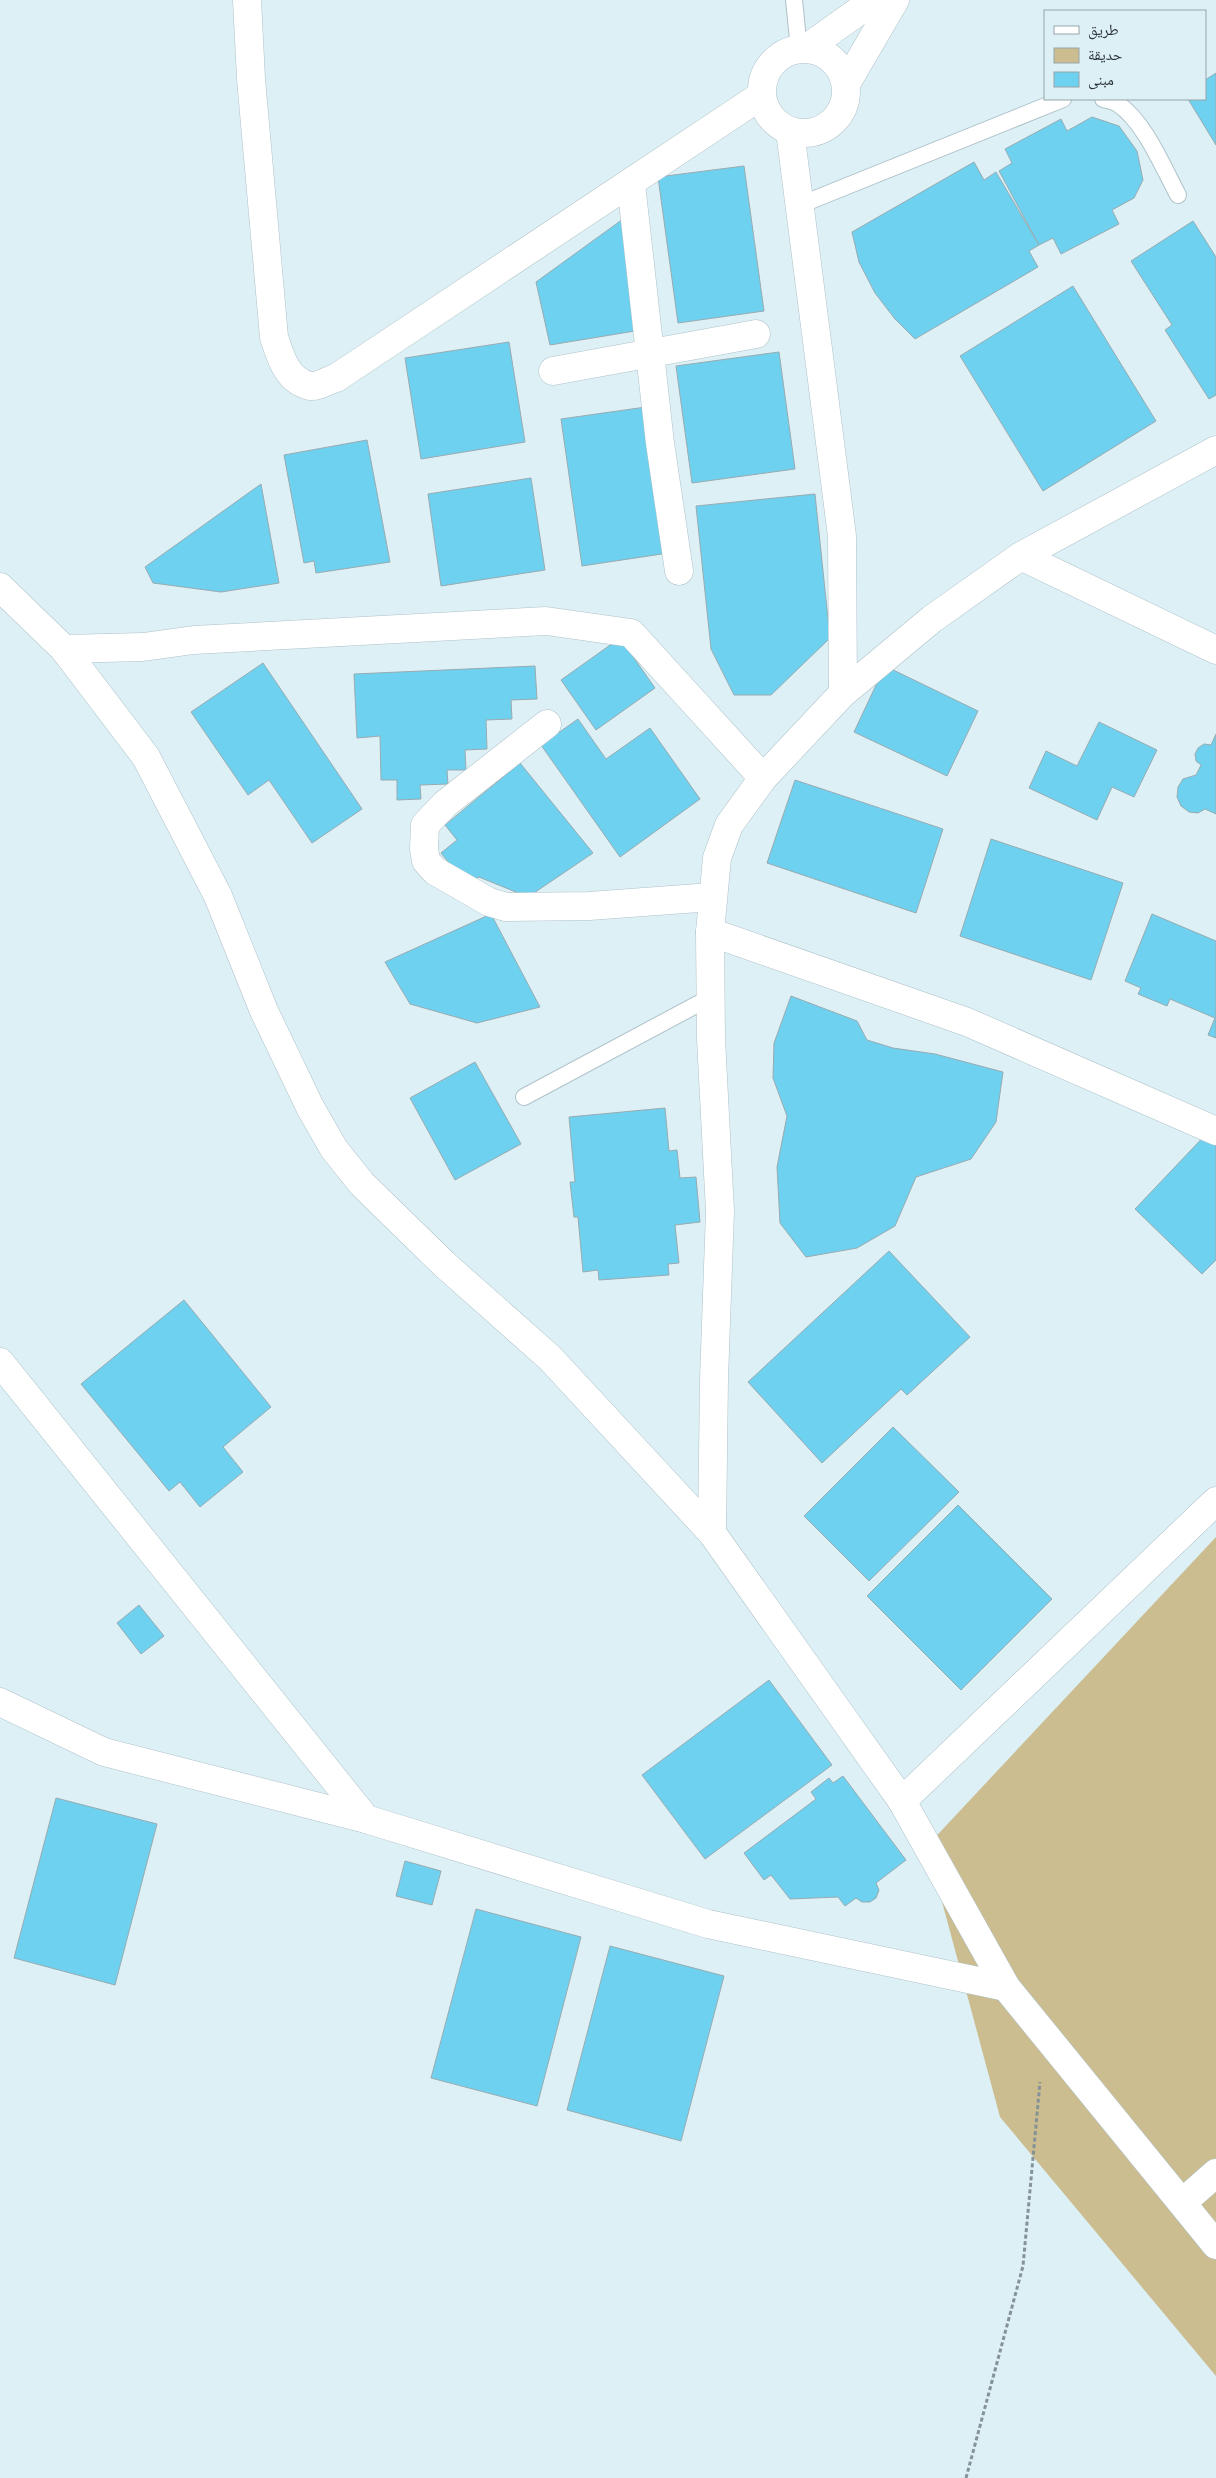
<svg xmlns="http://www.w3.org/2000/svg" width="1216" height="2478" font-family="'PT Sans Narrow','Noto Naskh Arabic',sans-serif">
<rect width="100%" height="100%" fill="#dcf0f6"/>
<polygon fill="#cbbd8f" points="1216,1537 1216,2376 1000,2117 927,1846"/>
<g fill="#6ed1ef" stroke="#98abb1">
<polygon points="1216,73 1216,145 1188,99 1205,99 1205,80"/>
<polygon points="1092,117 1119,126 1137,151 1143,180 1134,198 1112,210 1119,224 1061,254 1053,238 1039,245 999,171 1012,163 1005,149 1061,119 1067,131"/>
<polygon points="974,162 984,180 996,172 1039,245 1029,251 1038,267 915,339 895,319 875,293 859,262 852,232"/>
<polygon points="744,166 764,311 678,323 658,177"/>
<polygon points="623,219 635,331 550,345 536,282"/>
<polygon points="1193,221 1216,257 1216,395 1209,399 1165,330 1172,325 1131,261"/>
<polygon points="1073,286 1156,421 1043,491 960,356"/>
<polygon points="509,342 525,442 421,459 405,358"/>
<polygon points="779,352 795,469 692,483 676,366"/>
<polygon points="653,406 675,552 582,566 561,419"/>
<polygon points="367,440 390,562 316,573 314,561 304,563 284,455"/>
<polygon points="531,478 545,570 441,586 428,494"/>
<polygon points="261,484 279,583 221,592 153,583 145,567"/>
<polygon points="815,494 830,638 771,695 734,695 711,649 696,506"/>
<polygon points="620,638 655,688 596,730 561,680"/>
<polygon points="263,663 362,809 312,843 269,780 248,795 191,712"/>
<polygon points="535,666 537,699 511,700 512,719 486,720 487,749 465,750 466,770 447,770 448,784 420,785 421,799 397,800 397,780 381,780 380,736 357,738 354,674"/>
<polygon points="885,666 978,711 947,776 854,732"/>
<polygon points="578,719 606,759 650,728 700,799 620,857 541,745"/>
<polygon points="1099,722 1157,750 1134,797 1112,787 1097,820 1029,788 1046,751 1077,766"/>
<polygon points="1216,734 1216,814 1205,809 1198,813 1189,812 1181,806 1177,797 1178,787 1183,779 1196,775 1201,765 1196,761 1195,754 1198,748 1204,744 1211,745"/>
<polygon points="520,763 593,853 528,897 479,877 466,884 441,853 457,840 445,825"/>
<polygon points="795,780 943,829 916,913 767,863"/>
<polygon points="991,839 1123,883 1091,980 960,936"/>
<polygon points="491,914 540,1007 477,1023 410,1004 385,962"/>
<polygon points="1152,914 1216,941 1216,1038 1208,1035 1215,1018 1170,999 1167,1006 1138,994 1141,988 1125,981"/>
<polygon points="791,996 857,1021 867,1040 893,1048 935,1054 1003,1072 996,1122 971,1159 916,1177 895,1226 857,1248 806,1257 780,1223 777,1167 787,1116 773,1078 774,1043"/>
<polygon points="475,1062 521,1144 455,1180 410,1098"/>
<polygon points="665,1108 669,1151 677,1150 680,1178 696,1177 700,1222 675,1225 679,1263 668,1264 669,1275 599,1280 598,1270 583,1272 578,1217 574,1217 570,1182 575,1182 569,1117"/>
<polygon points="1211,1129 1216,1134 1216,1260 1202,1274 1135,1209"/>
<polygon points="889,1251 970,1337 907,1395 901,1389 822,1463 748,1382"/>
<polygon points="184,1300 271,1407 223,1447 243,1472 200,1507 180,1482 169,1491 81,1384"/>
<polygon points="893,1427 959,1492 869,1581 804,1516"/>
<polygon points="958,1505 1052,1599 961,1690 867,1596"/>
<polygon points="139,1605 164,1636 141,1654 117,1623"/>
<polygon points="769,1680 832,1765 705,1859 642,1775"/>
<polygon points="843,1776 906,1860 876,1883 879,1890 876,1898 870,1902 862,1902 856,1898 845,1906 838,1897 790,1899 771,1875 764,1880 744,1853 816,1799 811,1792 829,1778 833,1783"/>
<polygon points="56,1798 157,1824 115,1985 14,1958"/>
<polygon points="405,1861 441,1871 432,1905 396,1896"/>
<polygon points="476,1909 581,1937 537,2106 431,2078"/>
<polygon points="610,1946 724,1976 681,2141 567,2110"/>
</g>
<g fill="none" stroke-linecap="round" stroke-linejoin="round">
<defs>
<g id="service">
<polyline points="794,0 799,49"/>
<path d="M1103,99C1107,100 1114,101 1118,104C1144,121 1163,167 1178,195"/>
<polyline points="800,205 1063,99"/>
<polyline points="524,1097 711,997"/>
</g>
<g id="minor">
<path d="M247,0L251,79L274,337C280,356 287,381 310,386C317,387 329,380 336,378L762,95"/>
<polyline points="807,48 874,0"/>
<circle cx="804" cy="91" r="42"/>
<polyline points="846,84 895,0"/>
<polyline points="790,131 842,536 843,693"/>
<polyline points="631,184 660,443 679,571"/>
<polyline points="553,371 756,334"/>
<polyline points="1021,556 1216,650"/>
<polyline points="0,587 64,649 146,757 218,896 264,1011 310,1107 334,1149 362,1184 444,1264 550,1358 712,1533 902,1801 1006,1987 1216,2245"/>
<polyline points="64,649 143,647 194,640 546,621 631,633 763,778"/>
<polyline points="547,724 445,804 425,825 424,849 426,861 435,871 489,902 506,907 589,906 712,897"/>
<polyline points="710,932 967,1022 1216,1131"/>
<polyline points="0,1362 366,1819"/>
<polyline points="712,1533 714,1379 720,1211 711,1039 710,932 717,858 729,825 763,778 843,693 932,619 1021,556 1216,450"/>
<polyline points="0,1702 104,1752 366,1819 708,1924 1006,1987"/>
<polyline points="902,1801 1216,1501"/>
<polyline points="1183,2202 1216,2173"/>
</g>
</defs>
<use href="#service" stroke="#afc2c9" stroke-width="18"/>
<use href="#minor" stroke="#afc2c9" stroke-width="29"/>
<polyline stroke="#859397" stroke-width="3" stroke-dasharray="4 2.5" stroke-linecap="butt" points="966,2478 1023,2266 1040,2082"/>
<use href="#service" stroke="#fff" stroke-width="16"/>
<use href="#minor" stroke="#fff" stroke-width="28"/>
</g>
<rect x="1044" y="10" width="162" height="90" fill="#dcf0f6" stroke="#96a5a9"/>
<rect x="1054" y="26" width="25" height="8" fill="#ffffff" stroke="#96a5a9"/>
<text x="1088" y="35" font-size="15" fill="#2c3436">طريق</text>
<rect x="1054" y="48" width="25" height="15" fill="#cbbd8f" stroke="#96a5a9"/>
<text x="1088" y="60" font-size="15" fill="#2c3436">حديقة</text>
<rect x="1054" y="72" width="25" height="15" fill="#6ed1ef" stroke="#96a5a9"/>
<text x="1088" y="85" font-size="15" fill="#2c3436">مبنى</text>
</svg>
